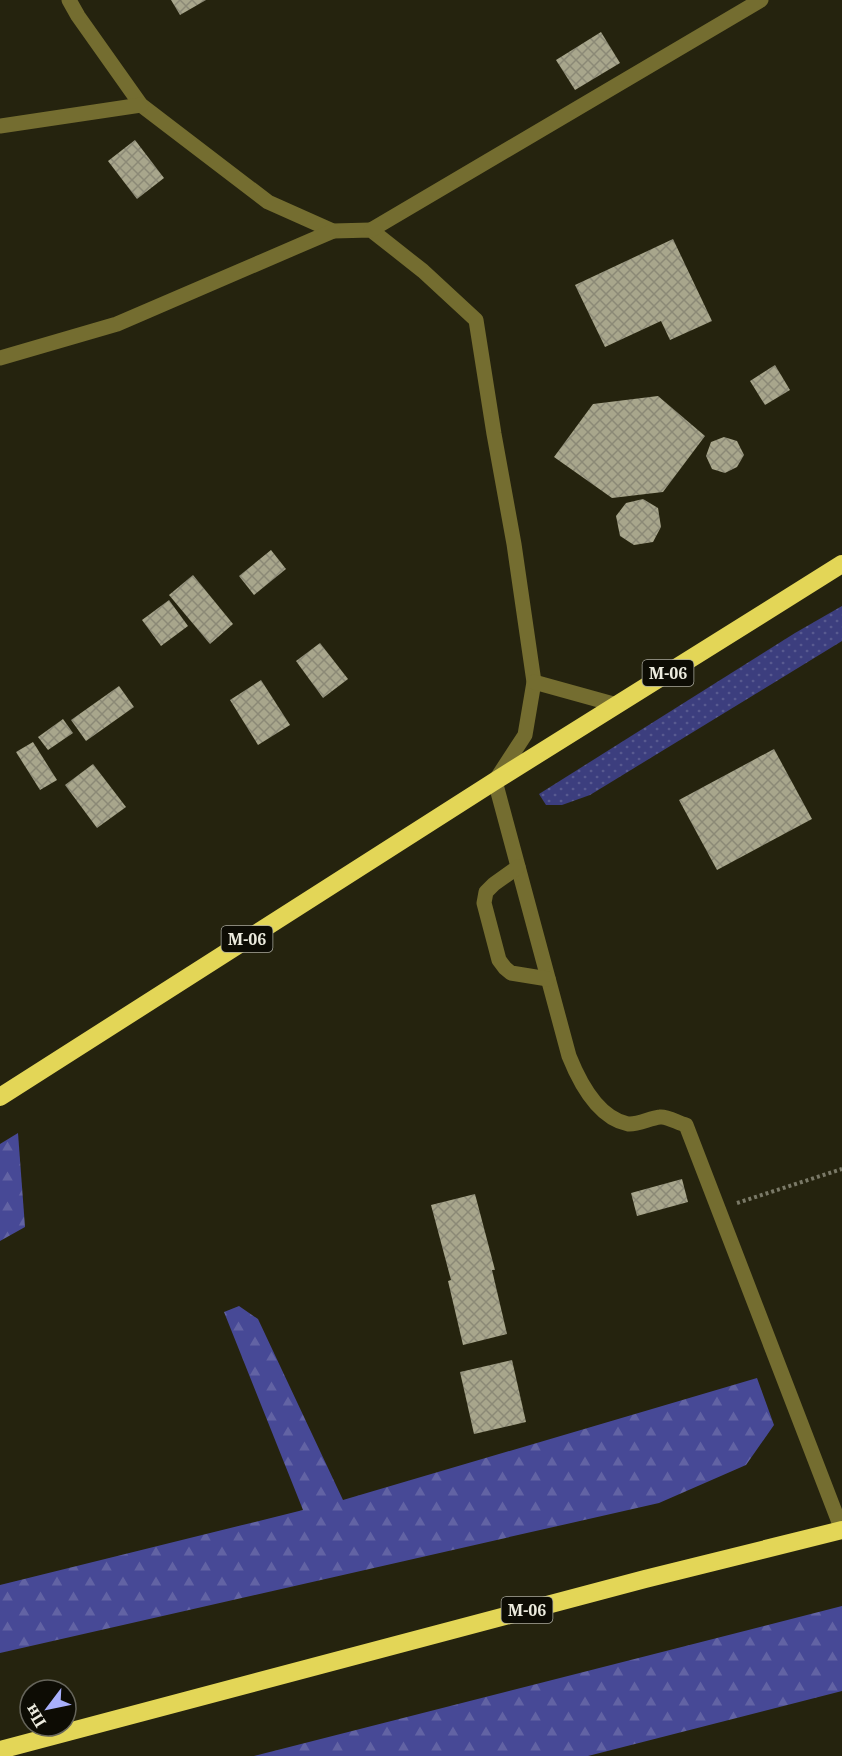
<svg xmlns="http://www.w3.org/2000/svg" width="842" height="1756" font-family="'Noto Serif',serif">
<defs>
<pattern id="grass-dots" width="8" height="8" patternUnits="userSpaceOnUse" patternTransform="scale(1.5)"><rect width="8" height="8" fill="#3c3e7e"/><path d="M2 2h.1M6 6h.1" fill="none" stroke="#585a90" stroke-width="1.8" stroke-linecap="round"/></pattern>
<pattern id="forest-firs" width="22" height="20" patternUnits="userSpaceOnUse" patternTransform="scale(1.5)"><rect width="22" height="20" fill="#474996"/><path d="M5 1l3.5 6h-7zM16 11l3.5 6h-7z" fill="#6263a4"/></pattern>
<pattern id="building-cross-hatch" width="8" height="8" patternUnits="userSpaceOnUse" patternTransform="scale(1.5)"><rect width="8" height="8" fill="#a8a68c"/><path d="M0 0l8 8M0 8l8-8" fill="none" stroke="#8b8976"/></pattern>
</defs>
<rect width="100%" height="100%" fill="#25230e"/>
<polygon fill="url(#grass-dots)" points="842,606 842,641 590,795 562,805 546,805 539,794 795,633"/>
<g fill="url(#forest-firs)">
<polygon points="18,1133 25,1227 0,1241 0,1144"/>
<polygon points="239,1306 258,1319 343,1500 757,1378 774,1425 746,1465 659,1503 0,1653 0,1585 303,1510 224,1312"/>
<polygon points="842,1606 842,1691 588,1756 254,1756"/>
</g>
<g fill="url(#building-cross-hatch)">
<polygon points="171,0 206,0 180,15"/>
<polygon points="601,32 620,63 575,90 556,60"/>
<polygon points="135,140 164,178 137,199 108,161"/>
<polygon points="673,239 712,321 670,340 661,321 605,347 575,285"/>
<polygon points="775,365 790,390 765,405 750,381"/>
<polygon points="658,396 705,436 663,492 612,498 554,457 593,404"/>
<polygon points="724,437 737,441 744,455 737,467 725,473 712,469 706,456 711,442"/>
<polygon points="643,499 658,508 661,527 653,542 634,545 620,536 616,516 626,503"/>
<polygon points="271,550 286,569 254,595 239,576"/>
<polygon points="193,575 233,624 210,644 169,595"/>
<polygon points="169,600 188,626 161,646 142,620"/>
<polygon points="320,643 348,679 323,698 296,661"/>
<polygon points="261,680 290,725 258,745 230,700"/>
<polygon points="119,686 134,707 86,741 71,720"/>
<polygon points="63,719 73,733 48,750 38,737"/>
<polygon points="33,742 57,780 40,790 16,752"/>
<polygon points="774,749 812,819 717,870 679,800"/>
<polygon points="93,764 126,807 97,828 65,785"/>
<polygon points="682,1179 688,1202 637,1216 631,1193"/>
<polygon points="475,1194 495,1270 492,1270 507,1334 463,1345 448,1281 451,1280 431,1205"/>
<polygon points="512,1360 526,1422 474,1434 460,1372"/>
</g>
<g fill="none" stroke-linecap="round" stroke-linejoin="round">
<polyline stroke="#7a7967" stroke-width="4" stroke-dasharray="3 3" stroke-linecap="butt" points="737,1203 842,1169"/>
<g stroke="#746d30" stroke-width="15">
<path d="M69,0L78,16L141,105L268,202L333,231L371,230L423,271L476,320L494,434L514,544L534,682L525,735L495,781L569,1056C579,1081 598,1118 628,1124C638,1125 650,1118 660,1117C667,1116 678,1123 686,1125L842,1530"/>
<polyline points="0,126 141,105"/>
<polyline points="371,230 761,0"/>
<polyline points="0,358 117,324 333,231"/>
<polyline points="534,682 617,705"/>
<polyline points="518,867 494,884 486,892 484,903 499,960 505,968 511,973 548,979"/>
</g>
<g stroke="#e3d657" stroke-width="18">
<polyline points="0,1097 495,781 842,564"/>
<polyline points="0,1750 645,1579 842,1530"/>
</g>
</g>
<g text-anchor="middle" stroke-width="6" stroke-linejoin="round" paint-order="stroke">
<g fill="#0d0c04" stroke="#a9a89d" stroke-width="1.5">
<rect x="642.5" y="660" width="51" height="26" rx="4.5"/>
<rect x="221.5" y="926" width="51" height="26" rx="4.5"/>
<rect x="501.5" y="1597" width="51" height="26" rx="4.5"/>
</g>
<g font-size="16" font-weight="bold" fill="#ecebde">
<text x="668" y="679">М-06</text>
<text x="247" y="945">М-06</text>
<text x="527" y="1616">М-06</text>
</g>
</g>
<g transform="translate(48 1708) rotate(238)"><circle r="28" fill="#0d0c04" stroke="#66655b" stroke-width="1.5"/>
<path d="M0-4.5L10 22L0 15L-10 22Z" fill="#a8b0fc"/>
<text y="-9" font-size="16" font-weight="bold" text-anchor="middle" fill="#ecebde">Пн</text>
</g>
</svg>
